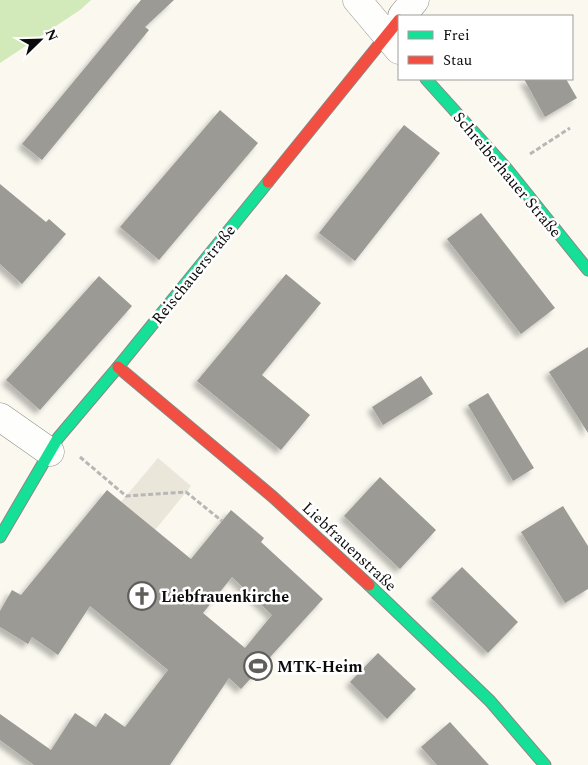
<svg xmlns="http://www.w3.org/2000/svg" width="588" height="765" font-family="Spectral,serif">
<defs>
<filter id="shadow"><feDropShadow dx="-4.5" dy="4.5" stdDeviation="2.5" flood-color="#0004"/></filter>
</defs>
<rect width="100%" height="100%" fill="#faf8ef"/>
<polygon fill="#d2e9ba" points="0,0 91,0 80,10 0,63"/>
<polygon fill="#eae7da" points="158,458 191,486 155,530 121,502"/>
<g fill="#9c9a95" fill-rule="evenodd" filter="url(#shadow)">
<polygon points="141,0 174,0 145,27 149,30 42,160 22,144"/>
<polygon points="524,79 566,79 577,98 545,117"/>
<polygon points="220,110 258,143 159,260 120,227"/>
<polygon points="404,125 440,153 355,261 319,233"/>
<polygon points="0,184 46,222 49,219 66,234 22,284 0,264"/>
<polygon points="481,213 555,308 521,334 447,239"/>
<polygon points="286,274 321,303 262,375 310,415 281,450 197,381"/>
<polygon points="99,276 132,306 40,410 6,380"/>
<polygon points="588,347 588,433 549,372"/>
<polygon points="421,376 433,394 383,425 372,407"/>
<polygon points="488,393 534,468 513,481 468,405"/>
<polygon points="380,477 436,530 400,569 344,516"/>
<path d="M107,490L191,559L231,510L264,538L261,542L323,599L241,689L229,678L170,765H34L0,740V714L51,750L75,713L96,727L105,713L125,727L168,670L90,606L58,655L32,637L28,644L0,627V611L12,590L21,595ZM232,577L272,615L245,648L203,613Z"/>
<polygon points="563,506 588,546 588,589 565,603 521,532"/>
<polygon points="462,567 518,622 488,653 431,598"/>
<polygon points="378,653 416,689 387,719 350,682"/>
<polygon points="450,722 489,765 437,765 421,747"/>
</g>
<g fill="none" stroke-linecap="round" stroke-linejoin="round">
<defs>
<g id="street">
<polyline points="357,0 399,50"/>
<polyline points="402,16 415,0"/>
<polyline points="0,417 50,452"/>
</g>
<g id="fast">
<polyline points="426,79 507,169 588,270"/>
<polyline points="0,537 58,438 118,367 268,182"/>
<polyline points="369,585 490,701 545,765"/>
</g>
<g id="jam">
<polyline points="268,182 399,20"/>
<polyline points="118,367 273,497 369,585"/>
</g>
</defs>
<use href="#street" stroke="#93928e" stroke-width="29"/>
<use href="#fast" stroke="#898884" stroke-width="13"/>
<use href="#jam" stroke="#898884" stroke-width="13"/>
<g stroke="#b7b7b5" stroke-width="3" stroke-dasharray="5 2.5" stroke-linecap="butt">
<polyline points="530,154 570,128"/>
<polyline points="80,457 126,496 186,492 222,521"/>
</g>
<use href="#street" stroke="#fefefd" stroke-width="28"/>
<use href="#fast" stroke="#16e098" stroke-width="11"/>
<use href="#jam" stroke="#f24e42" stroke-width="11"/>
</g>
<defs>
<symbol id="church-ring" viewBox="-11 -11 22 22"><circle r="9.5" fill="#fff" stroke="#5f5e5b" stroke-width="1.5"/><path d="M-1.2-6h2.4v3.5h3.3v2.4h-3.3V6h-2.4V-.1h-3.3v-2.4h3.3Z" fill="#5f5e5b"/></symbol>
<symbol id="stadium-ring" viewBox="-11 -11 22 22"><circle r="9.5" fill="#fff" stroke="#5f5e5b" stroke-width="1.5"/><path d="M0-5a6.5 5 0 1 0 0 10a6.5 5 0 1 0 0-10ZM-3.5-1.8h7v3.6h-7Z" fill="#5f5e5b"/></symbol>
</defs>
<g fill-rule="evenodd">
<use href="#church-ring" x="126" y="580" width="32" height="32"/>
<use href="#stadium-ring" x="242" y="650" width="32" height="32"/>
</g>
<g text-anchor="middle" stroke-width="5" stroke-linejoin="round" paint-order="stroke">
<g font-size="16" fill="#0b0b0b" stroke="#fff">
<text transform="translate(508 174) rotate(50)" y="6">Schreiberhauer Straße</text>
<text transform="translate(193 274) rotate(-51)" y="6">Reischauerstraße</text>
<text transform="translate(350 546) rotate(43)" y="6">Liebfrauenstraße</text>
</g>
<g font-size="16" font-weight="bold" fill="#0b0b0b" stroke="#fff" text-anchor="start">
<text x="161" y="602">Liebfrauenkirche</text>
<text x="277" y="672">MTK-Heim</text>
</g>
</g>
<rect x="398" y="15" width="175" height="65" fill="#ffffff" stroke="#9d9d9d"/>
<rect x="408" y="31" width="25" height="8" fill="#16e098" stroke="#9d9d9d"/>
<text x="443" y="40" font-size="15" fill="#0b0b0b">Frei</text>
<rect x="408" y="56" width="25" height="8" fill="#f24e42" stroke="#9d9d9d"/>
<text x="443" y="65" font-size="15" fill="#0b0b0b">Stau</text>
<g transform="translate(40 40) rotate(67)" stroke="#ffffff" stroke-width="4" paint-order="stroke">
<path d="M0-4L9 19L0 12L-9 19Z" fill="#0b0b0b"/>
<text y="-8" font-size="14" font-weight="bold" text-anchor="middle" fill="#0b0b0b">N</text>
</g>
</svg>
